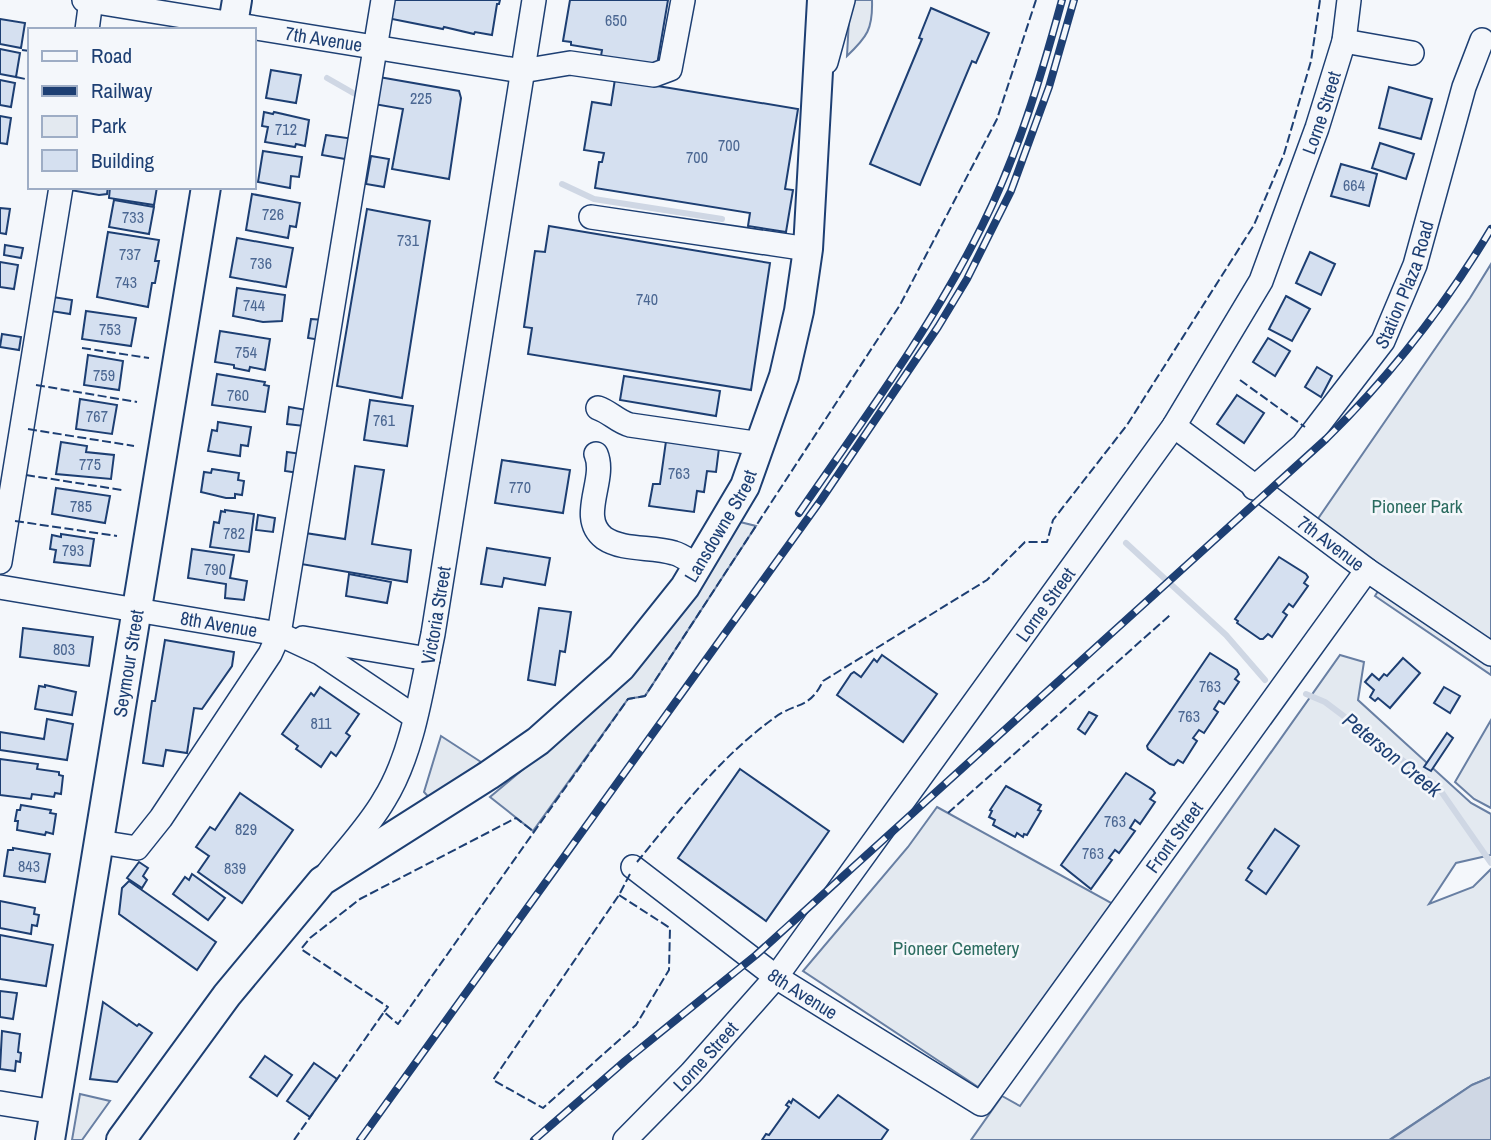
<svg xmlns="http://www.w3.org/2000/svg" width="1491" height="1140" font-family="'Archivo Narrow',sans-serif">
<rect width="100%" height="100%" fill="#f4f7fb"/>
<g fill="#e3e9f0" stroke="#687fa3" stroke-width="2">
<path d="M850,0H872C873,29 867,37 847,56Z"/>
<polygon points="1491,264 1491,675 1375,596 1388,575 1315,523 1470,298"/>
<polygon points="740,522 756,526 645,696 628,699 533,831 490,797 583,719 717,560"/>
<polygon points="1340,655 1364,662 1358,700 1471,803 1491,814 1491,855 1456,863 1429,904 1473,887 1491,869 1491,1077 1472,1085 1389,1140 971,1140 1002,1096 1020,1106"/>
<polygon points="1491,720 1491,808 1474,799 1455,782"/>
<polygon points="441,736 481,762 432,801 424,792"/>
<polygon points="937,807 1115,905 978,1087 803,971 908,847"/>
<polygon points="80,1094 110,1101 82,1140 72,1140"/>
</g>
<polygon fill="#cfd7e4" stroke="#687fa3" stroke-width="2" points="1491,1077 1491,1140 1390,1140 1472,1085"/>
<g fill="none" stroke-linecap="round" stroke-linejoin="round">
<g stroke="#cfd7e4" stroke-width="6">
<polyline points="327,78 362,98"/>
<polyline points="562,184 594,199 722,219"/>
<polyline points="1126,543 1226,635 1265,680"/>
<polyline points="1306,694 1325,702 1438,787 1491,863"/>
</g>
</g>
<g fill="#d5e0f0" stroke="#1d3f73" stroke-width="2">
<polygon points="390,0 500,0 499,4 497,4 492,35 475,32 474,34 444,27 443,29 387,18"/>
<polygon points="570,0 668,0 657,65 601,56 602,50 571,45 571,42 563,41"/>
<polygon points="931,8 989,33 976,63 972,61 920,185 870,164 922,39 919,38"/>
<polygon points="0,19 25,23 21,48 0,44"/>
<polygon points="0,49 20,53 16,77 0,74"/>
<polygon points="271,70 301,75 296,103 266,98"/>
<polygon points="379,77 459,91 461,98 449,179 392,169 403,109 374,104"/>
<polygon points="615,79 798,109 785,189 793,190 786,232 748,226 750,213 595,188 599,162 602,162 604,153 584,150 592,102 611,105"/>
<polygon points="0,80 15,83 11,107 0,105"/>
<polygon points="1389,87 1432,99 1421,139 1379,128"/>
<polygon points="264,112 273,114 274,112 309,120 305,146 296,144 295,147 265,142 268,127 262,126"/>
<polygon points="0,116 11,118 7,144 0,143"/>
<polygon points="326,135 354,139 351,160 322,155"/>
<polygon points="1380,143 1414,154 1406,179 1372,168"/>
<polygon points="263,151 302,157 299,177 291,176 290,188 258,182"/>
<polygon points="371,156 389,159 384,187 366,184"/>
<polygon points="1341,164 1377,174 1369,206 1331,196"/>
<polygon points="70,187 108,187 107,194 99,195 70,190"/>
<polygon points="110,187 157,187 154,205 109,198"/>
<polygon points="252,194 300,203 296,227 290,226 288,238 246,230"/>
<polygon points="114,200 154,207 149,234 109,227"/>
<polygon points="0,208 10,209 6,234 0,233"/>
<polygon points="367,209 430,221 402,398 337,386"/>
<polygon points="549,226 770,263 751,390 528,354 532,328 524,327 535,251 545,252"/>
<polygon points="108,232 159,240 155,261 159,261 155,283 152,283 148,307 97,297"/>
<polygon points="237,238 293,248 286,287 230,277"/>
<polygon points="5,245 23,248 21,258 4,255"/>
<polygon points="1310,252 1335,264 1321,295 1296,283"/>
<polygon points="0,262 18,265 14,289 0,287"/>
<polygon points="237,288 285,295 282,321 263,322 233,316"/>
<polygon points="1286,296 1310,309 1292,341 1269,329"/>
<polygon points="53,297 72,300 70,314 51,311"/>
<polygon points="86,311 136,318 131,346 82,339"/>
<polygon points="311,319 324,320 321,340 308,338"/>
<polygon points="220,331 270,339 265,370 250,367 249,371 234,368 234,365 215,362"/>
<polygon points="2,334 21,337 19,350 0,347"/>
<polygon points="1268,338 1290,351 1275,376 1253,362"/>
<polygon points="88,355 123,361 119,390 84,385"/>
<polygon points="1317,367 1332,376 1321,397 1305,387"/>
<polygon points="217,374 265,382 264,385 269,386 265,412 212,405"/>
<polygon points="624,376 720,391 716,416 620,400"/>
<polygon points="1237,395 1264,413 1244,443 1217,424"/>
<polygon points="80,399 117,405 112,434 76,429"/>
<polygon points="370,400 413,406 407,446 364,440"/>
<polygon points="289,407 307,410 304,426 287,424"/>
<polygon points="218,422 251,427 248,446 241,445 240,456 208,451 212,430 217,431"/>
<polygon points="666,441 719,448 716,472 707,471 704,492 697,491 694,512 649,506 653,484 660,484"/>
<polygon points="61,442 87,446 86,452 114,455 111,479 56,474"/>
<polygon points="287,452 302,454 299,473 285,471"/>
<polygon points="502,460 570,470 563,513 495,503"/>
<polygon points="355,466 384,470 372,544 411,550 407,582 301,564 305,533 345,539"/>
<polygon points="212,469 239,473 238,480 244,481 242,495 235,494 235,498 226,498 201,492 204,472 211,473"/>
<polygon points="56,488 110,496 105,523 52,514"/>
<polygon points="225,510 254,514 249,552 210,547 214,522 219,523 221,511 225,512"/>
<polygon points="258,515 275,518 273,532 256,530"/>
<polygon points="61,534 94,539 90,566 54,562 56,550 50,549 52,535 61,537"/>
<polygon points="487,548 550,558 545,585 504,578 502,587 481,584"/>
<polygon points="192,549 234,555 230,578 247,581 244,600 225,598 226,584 188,578"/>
<polygon points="1279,557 1306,574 1308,577 1304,583 1308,586 1293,607 1289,604 1283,612 1287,615 1272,637 1268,634 1263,639 1260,639 1237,623 1238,621 1235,619"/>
<polygon points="349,574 391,582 387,603 346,596"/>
<polygon points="539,608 571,612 565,652 560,651 555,685 528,680"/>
<polygon points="23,628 93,637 89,666 20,657"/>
<polygon points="165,640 234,652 232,666 202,709 194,708 187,753 166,750 163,766 143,763 152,701 155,701"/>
<polygon points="1210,653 1237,670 1239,674 1235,679 1239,682 1224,704 1219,701 1214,709 1218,712 1204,733 1199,730 1193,738 1197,741 1183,763 1178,760 1174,765 1170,764 1148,749 1147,746"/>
<polygon points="882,655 937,694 903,742 837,695 851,674 854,672 861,677 874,659 877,662"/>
<polygon points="1403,658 1420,673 1390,708 1378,698 1375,701 1370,697 1374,690 1365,682 1372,674 1379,680 1384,674 1387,676"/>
<polygon points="45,685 76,692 72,715 35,709 39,686 45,687"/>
<polygon points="320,687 359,714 346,733 350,736 336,756 331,752 321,767 296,749 298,746 282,734 311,693 314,696"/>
<polygon points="1444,687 1460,696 1450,713 1434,703"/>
<polygon points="1089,712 1097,716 1085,734 1078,729"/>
<polygon points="47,719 73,724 67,760 0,750 0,732 44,739"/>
<polygon points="1447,733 1453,738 1431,771 1424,767"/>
<polygon points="0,759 38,764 37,769 59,772 59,775 63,776 61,794 55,793 54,797 32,794 31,799 0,795"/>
<polygon points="740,769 829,831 766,921 678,858"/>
<polygon points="1126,773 1153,790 1155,793 1150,799 1155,802 1140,824 1135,820 1130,828 1135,831 1119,853 1115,850 1109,858 1112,860 1091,889 1061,865"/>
<polygon points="1006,786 1041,805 1038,810 1041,811 1027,835 1024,834 1023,837 1017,833 1015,837 993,825 995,820 989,817 992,811 990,810"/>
<polygon points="240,793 293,830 242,903 198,872 209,856 196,847 210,827 215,830"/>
<polygon points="21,805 51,810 50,813 56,814 53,834 46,832 45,835 17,830 18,821 15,821 17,810 20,810"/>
<polygon points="1275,829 1299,846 1266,894 1246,880 1252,871 1248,868"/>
<polygon points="13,848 50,854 45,882 4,876 8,850 13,850"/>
<polygon points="139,862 148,868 143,876 147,880 142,888 127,878"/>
<polygon points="192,874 225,898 208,920 173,894 185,877 189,880"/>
<polygon points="129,881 216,942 197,970 119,914 122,888"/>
<polygon points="0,901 35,908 34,914 39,915 37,926 32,925 31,934 0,928"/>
<polygon points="0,935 53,945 46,986 0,979"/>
<polygon points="0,991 17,993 13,1019 0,1017"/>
<polygon points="103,1002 137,1026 139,1024 152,1033 117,1082 90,1079"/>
<polygon points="2,1031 20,1034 18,1052 21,1053 20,1062 16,1061 15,1071 0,1069"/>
<polygon points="265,1056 292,1075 277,1096 250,1077"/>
<polygon points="314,1063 337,1079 310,1117 287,1101"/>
<polygon points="838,1095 888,1130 881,1140 762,1140 766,1134 769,1135 789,1107 786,1105 789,1101 791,1103 793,1099 819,1118"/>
</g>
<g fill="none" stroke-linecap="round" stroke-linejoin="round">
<defs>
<g id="minor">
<path id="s1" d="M84,0L522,71L570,63L654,75L670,69L683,0"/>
<polyline points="87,30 91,0"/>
<polyline points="1344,41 1412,53"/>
<polyline points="826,62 843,0"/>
<polyline points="591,217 808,249"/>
<path d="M598,408C610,412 618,422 630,425L761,444"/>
<path id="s2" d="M1174,426L1367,570L1491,654"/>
<path d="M596,454C607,480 577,517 604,538C623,551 652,546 674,553C682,555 691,562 698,566"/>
<path id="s3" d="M1254,488L1303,445L1383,341L1415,265L1464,87L1482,40"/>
<polyline points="0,562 61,187"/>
<path id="s4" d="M0,587L279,634L320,653L415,717"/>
<polyline points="303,638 428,659"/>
<polyline points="99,842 137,848 161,818 270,654 279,634 383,0"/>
<path id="s5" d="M633,867L776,977L981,1104L1367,570"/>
<path id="s6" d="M328,873C347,849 369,826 384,800C413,754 422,687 433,634L534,0"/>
<polyline points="0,1103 55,1112"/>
<path id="s7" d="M625,1140L691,1073L776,977L1174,426L1261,281L1317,128L1344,41L1349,0"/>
</g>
<g id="major">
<polyline points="232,30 237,0"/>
<path id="s8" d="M50,1140L206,187"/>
<path id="s9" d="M121,1140L227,995L322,881L489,775L538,741L621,667L685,587L745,486L784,376L799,311L808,249L822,0"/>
</g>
</defs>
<use href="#minor" stroke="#1d3f73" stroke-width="26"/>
<use href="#major" stroke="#1d3f73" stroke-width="32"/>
<use href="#minor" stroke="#f4f7fb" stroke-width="23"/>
<use href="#major" stroke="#f4f7fb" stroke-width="28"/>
<defs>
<g id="rail">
<path d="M799,513C863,420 932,327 982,226C1018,154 1041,77 1062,0"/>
<polyline points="360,1140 821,500 938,327 967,279 1011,191 1049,87 1074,0"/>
<path d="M534,1140L625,1061L756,955L1326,439C1390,376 1445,306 1491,229"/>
</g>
</defs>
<use href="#rail" stroke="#1d3f73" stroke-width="8"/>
<use href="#rail" stroke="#f4f7fb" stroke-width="5" stroke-dasharray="16" stroke-linecap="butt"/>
<g stroke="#1d3f73" stroke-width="2" stroke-dasharray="9 3.5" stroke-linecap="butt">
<polyline points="22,50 30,51"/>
<polyline points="16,77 30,80"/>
<polyline points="82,348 149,358"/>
<polyline points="1240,380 1305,427"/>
<polyline points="36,385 137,402"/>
<polyline points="28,429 134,446"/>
<polyline points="26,475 122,490"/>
<polyline points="15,521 117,536"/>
<polyline points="948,813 1170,615"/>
<path d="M637,862C679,811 720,757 774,718C797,701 809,710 823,681L987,580L1025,542H1047L1053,520L1127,425L1254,225L1284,154L1311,61L1320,0"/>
<polyline points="619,895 670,928 669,970 636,1025 543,1108 493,1080 619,895 630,874"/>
<polyline points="384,1012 388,1007 301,949 310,938 360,899 516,818 533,831"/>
<polyline points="335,1082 384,1012 398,1024 628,699 645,696 900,305 997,119 1036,0"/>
<polyline points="294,1140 313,1113"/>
</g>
</g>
<g text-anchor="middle" stroke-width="5" stroke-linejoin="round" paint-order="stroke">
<g font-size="16" fill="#4b6792">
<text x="616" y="26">650</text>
<text x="421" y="104">225</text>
<text x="286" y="135">712</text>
<text x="729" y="151">700</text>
<text x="697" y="163">700</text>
<text x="1354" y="191">664</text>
<text x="273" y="220">726</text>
<text x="133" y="223">733</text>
<text x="408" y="246">731</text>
<text x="130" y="260">737</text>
<text x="261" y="269">736</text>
<text x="126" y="288">743</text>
<text x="647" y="305">740</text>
<text x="254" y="311">744</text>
<text x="110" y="335">753</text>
<text x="246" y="358">754</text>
<text x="104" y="381">759</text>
<text x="238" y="401">760</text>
<text x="97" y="422">767</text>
<text x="384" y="426">761</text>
<text x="90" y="470">775</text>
<text x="679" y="479">763</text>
<text x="520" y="493">770</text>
<text x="81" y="512">785</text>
<text x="234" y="539">782</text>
<text x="73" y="556">793</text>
<text x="215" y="575">790</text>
<text x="64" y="655">803</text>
<text x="1210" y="692">763</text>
<text x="1189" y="722">763</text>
<text x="321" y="729">811</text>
<text x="1115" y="827">763</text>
<text x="246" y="835">829</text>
<text x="1093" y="859">763</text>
<text x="29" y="872">843</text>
<text x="235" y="874">839</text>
</g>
<g font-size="19" fill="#1d3f73" stroke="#f4f7fb">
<text dy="7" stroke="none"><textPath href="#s1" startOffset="243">7th Avenue</textPath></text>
<text dy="7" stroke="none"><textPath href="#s7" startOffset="1250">Lorne Street</textPath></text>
<text dy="7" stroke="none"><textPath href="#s3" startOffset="257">Station Plaza Road</textPath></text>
<text dy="7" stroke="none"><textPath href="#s9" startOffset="870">Lansdowne Street</textPath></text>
<text dy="7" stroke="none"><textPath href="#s2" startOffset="196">7th Avenue</textPath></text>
<text dy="7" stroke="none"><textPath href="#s7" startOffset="682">Lorne Street</textPath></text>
<text dy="7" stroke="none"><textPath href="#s6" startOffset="285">Victoria Street</textPath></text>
<text dy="7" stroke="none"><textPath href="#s4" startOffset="222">8th Avenue</textPath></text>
<text dy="7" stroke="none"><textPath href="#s8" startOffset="483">Seymour Street</textPath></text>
<text dy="7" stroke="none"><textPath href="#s5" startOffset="751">Front Street</textPath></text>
<text dy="7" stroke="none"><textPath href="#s5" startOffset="212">8th Avenue</textPath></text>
<text dy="7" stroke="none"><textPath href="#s7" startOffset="116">Lorne Street</textPath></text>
</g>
<g font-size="19" fill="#2c6c60" stroke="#f4f7fb">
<text x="1417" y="513">Pioneer Park</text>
<text x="956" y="955">Pioneer Cemetery</text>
</g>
<g font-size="21" font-style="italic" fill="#1d3f73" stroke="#f4f7fb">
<text transform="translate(1392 755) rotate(39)" y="7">Peterson Creek</text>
</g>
</g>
<rect x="28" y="28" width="228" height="161" fill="#f4f7fb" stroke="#9eadc5" stroke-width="2"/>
<rect x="42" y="51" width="35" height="10" fill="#f4f7fb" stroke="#9eadc5" stroke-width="2"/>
<text x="91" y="63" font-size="21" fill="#1d3f73">Road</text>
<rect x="42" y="86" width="35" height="10" fill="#1d3f73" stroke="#9eadc5" stroke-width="2"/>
<text x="91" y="98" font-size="21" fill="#1d3f73">Railway</text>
<rect x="42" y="116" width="35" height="21" fill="#e3e9f0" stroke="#9eadc5" stroke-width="2"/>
<text x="91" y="133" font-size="21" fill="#1d3f73">Park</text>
<rect x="42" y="150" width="35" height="21" fill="#d5e0f0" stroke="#9eadc5" stroke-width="2"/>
<text x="91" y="168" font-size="21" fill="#1d3f73">Building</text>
</svg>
